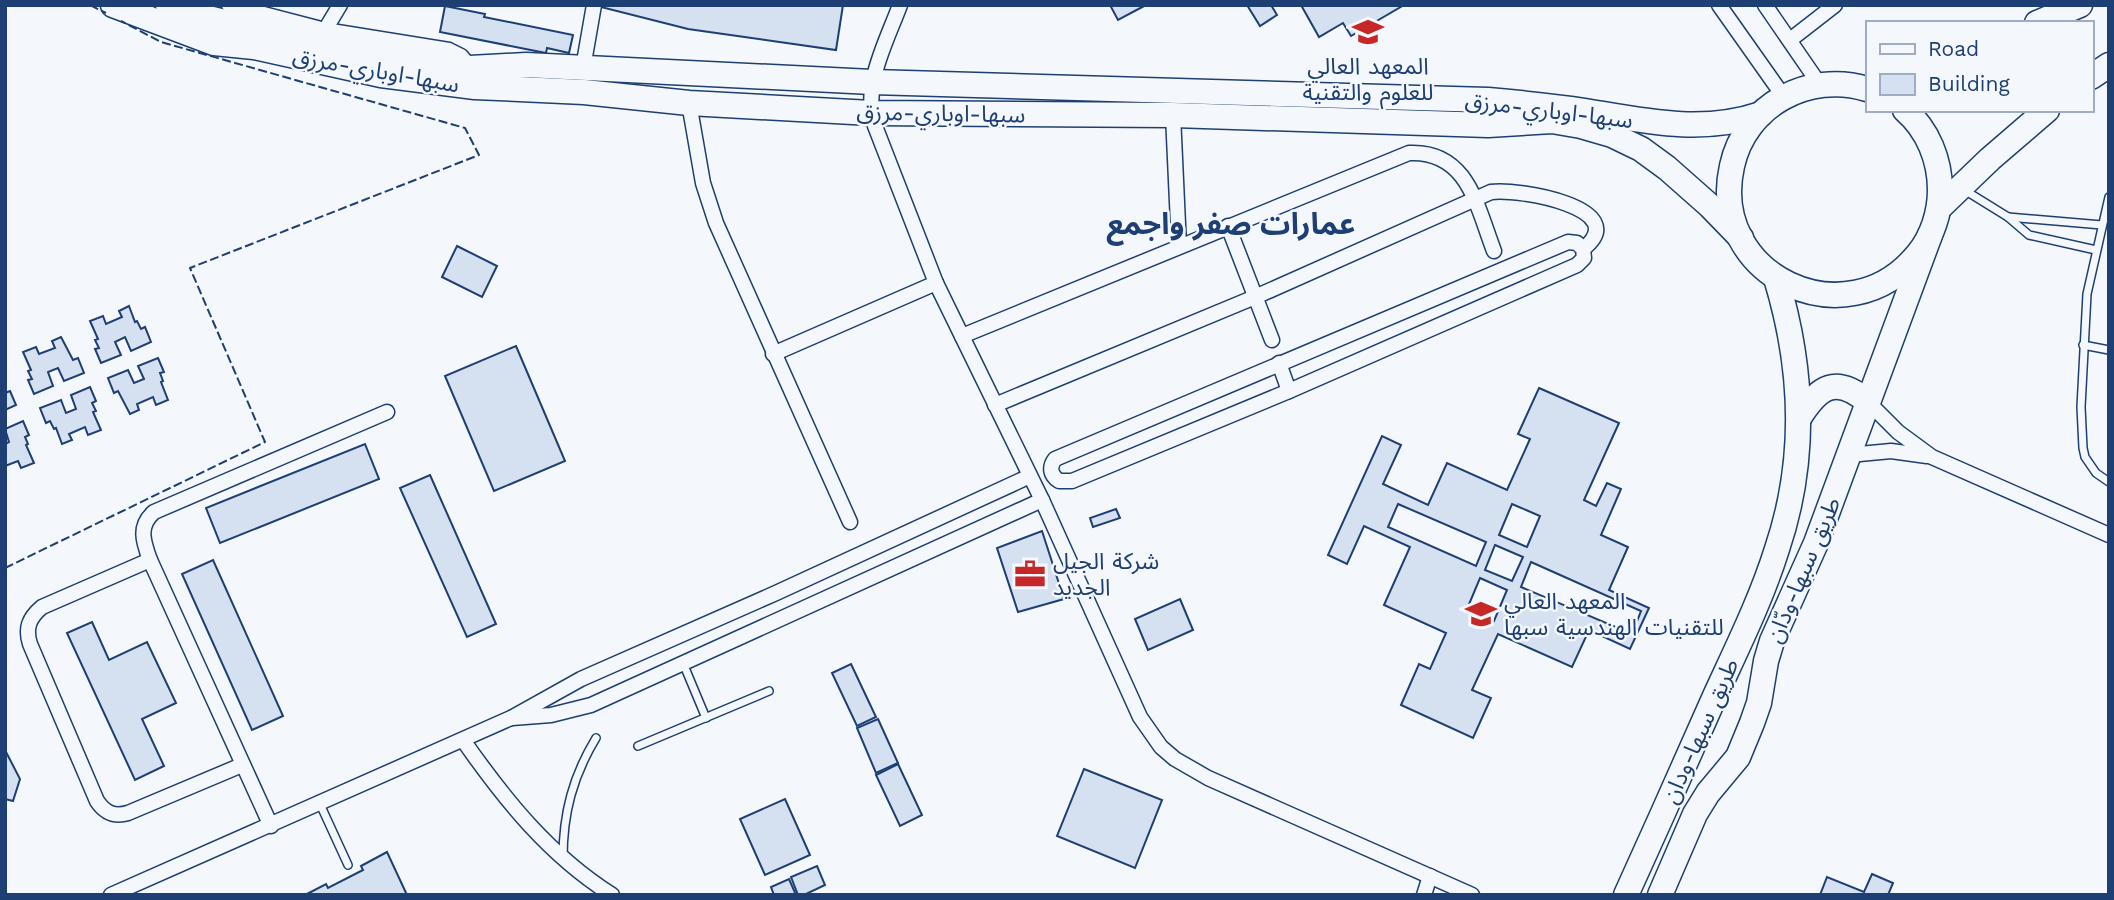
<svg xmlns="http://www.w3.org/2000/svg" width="2114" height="900" font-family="'Work Sans','Noto Sans Arabic',sans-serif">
<rect width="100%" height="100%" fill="#f4f7fb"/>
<g fill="#d5e0f0" stroke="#1d3f73" stroke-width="2" fill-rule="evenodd">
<polygon points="601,5 843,5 836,50 688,29 601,7"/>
<polygon points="1110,5 1146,5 1118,20"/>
<polygon points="1247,5 1271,5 1277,15 1260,26"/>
<polygon points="1301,5 1404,5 1351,36 1343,23 1319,37"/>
<polygon points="445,6 485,14 484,17 573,35 569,53 547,48 546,53 440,32"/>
<polygon points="457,246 497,266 482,297 442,277"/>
<polygon points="129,306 135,322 137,321 141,329 145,327 151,342 131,351 125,337 115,342 121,355 101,363 95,349 99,348 95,340 98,339 90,321 103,316 106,324 122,317 119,311"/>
<polygon points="61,337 73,360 78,358 84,373 64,381 58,368 48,372 53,386 34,394 28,380 32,379 28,371 31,370 23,352 36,347 39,354 55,348 52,341"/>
<polygon points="516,346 565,461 494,491 445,376"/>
<polygon points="158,358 164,372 160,373 163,381 161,382 168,400 156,405 153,397 137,404 139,410 130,414 118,391 114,393 108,378 128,370 134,383 144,379 138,366"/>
<polygon points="90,387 96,401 92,403 96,411 93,412 101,430 88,435 85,427 69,434 72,440 62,444 56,428 54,429 50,421 46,423 40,408 61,400 66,413 76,409 71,395"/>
<path d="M1539,388L1619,423L1584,500L1596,506L1607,483L1621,489L1601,535L1628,547L1609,590L1649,608L1630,649L1589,630L1572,667L1498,634L1472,690L1491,698L1473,738L1401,705L1419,664L1430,669L1446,633L1384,605L1410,547L1364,526L1347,564L1328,555L1382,436L1401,445L1383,484L1428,505L1447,463L1507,490L1530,439L1518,434ZM1398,504L1486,542L1476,566L1388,527ZM1512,504L1540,516L1527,547L1499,535ZM1495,545L1523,557L1512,581L1485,570ZM1531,562L1641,611L1632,634L1521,587ZM1480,578L1507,590L1494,621L1467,609Z"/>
<polygon points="10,391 16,405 5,410 5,393"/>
<polygon points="23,421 29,435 25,437 28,444 26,445 34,463 21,468 18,461 5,466 5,444 9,442 5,429"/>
<polygon points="365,444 379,479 220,543 206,508"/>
<polygon points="430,475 496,624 467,637 400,488"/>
<polygon points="1116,509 1120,518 1093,527 1090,518"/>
<polygon points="1042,531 1064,599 1018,612 997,548"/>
<polygon points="213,560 283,716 252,730 182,574"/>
<polygon points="1180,599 1193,630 1148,650 1135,619"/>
<polygon points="92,622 109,660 147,642 176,703 142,719 164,766 135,780 67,633"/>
<polygon points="851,664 876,717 857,726 832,673"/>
<polygon points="878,719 898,763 876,773 857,728"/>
<polygon points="5,750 20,779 13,801 5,799"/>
<polygon points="898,764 922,815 900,826 876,775"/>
<polygon points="1084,769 1162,800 1135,868 1057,836"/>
<polygon points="785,799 810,855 765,875 740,819"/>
<polygon points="387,852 407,895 305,895 326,884 328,888 363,870 361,866"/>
<polygon points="817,866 825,885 804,895 798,895 791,877"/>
<polygon points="1872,874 1893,883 1888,895 1820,895 1827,877 1864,892"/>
<polygon points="789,879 796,895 774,895 771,887"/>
</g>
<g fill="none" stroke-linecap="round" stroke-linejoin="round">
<defs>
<g id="service">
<polyline points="1966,191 2008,217 2029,235 2096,250"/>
<polyline points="2109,197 2087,294 2081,407 2083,448 2085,457 2096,473 2109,482"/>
<polyline points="2008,217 2102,225"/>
<polyline points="2083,345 2109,350"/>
<polyline points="683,663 706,718"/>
<polyline points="638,746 769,691"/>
<polyline points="320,804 348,865"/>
<path d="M563,858C563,813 573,776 596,738"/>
</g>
<g id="minor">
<polyline points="229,5 325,30 449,50 461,56 470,67"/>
<path d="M900,5C886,43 862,85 875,126L936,283L1042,500L1140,717L1161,747L1175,759L1208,778L1472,895"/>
<polyline points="1719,5 1784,97"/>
<polyline points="1765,5 1820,85"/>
<polyline points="325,30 340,5"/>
<polyline points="1790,40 1835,5"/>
<polyline points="583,68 594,5"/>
<polyline points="689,103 703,183 716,223 850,522"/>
<polyline points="1173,115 1179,246"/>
<polyline points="1228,226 1272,340"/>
<path d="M1568,242L1577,243L1583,249L1584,258L1577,265L1289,391L1072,481H1059C1050,475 1049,467 1055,459Z"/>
<path d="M962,336L1409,153C1468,150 1477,207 1494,251"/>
<polyline points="773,354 936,283"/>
<polyline points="1279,363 1289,391"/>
<polyline points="1868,402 1898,432 1932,457 2109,535"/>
<path d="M995,405L1255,297L1491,192C1517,188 1635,208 1583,249"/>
<polyline points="1849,455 1891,451 1927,456"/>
<path d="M150,560L42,607C29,618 25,628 30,644L97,801C105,813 114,817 128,813L242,765"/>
<polyline points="512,718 551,715 591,705 1042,500"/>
<path d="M463,740C505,800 549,855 612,895"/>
<path d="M271,826L150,560C143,541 138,526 154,512L387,412"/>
<polyline points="111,895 511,718 581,679 776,593 1030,476"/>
<polyline points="1424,895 1430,876"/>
</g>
<g id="trunk">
<polyline points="113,5 214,43 254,47 381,75 475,87 584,92 689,103 871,113 1173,115 1488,125 1552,121 1581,126 1612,135 1641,149 1667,168 1710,206 1741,238"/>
<path d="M168,5L191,14L263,31L379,57L426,65L470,68L526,65L872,82L1488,100C1521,103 1553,106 1585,111C1645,121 1702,134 1761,114"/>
<polyline points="2037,23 2080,5"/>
<polyline points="2091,77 2109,65"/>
<path d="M1867,89C1809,71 1745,105 1732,166C1707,276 1847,342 1918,254C1932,237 1940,213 1940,190C1940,160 1928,130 1905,110"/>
<polyline points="1939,208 1990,159 2047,110"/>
<path d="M1799,418C1819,386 1836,375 1868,402"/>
<path d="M1626,895C1656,829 1686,762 1715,696C1737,648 1761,600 1777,549C1807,460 1803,367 1776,278"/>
<polyline points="1660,895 1695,814 1708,793 1738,757 1752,723 1759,703 1766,661 1772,641 1816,543 1930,235"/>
</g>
</defs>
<use href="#service" stroke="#1d3f73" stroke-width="10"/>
<use href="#minor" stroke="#1d3f73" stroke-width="17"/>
<use href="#trunk" stroke="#1d3f73" stroke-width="27"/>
<use href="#service" stroke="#f4f7fb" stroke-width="7"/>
<use href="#minor" stroke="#f4f7fb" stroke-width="14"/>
<use href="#trunk" stroke="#f4f7fb" stroke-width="24"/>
<g stroke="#1d3f73" stroke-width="2" stroke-dasharray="9 3.5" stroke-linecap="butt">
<polyline points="90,5 106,13"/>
<polyline points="5,568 265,442 190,268 479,155 465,128 161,42 121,21"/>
</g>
</g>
<defs>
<symbol id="university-bare" viewBox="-9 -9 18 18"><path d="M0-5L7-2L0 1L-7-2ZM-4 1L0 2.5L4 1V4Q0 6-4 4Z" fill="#c62828" stroke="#f4f7fb" stroke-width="2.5" paint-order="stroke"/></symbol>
<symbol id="office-bare" viewBox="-9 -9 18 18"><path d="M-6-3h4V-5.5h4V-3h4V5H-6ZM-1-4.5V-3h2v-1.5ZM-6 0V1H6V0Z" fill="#c62828" stroke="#f4f7fb" stroke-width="2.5" paint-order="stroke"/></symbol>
</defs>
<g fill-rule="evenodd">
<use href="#university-bare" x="1346" y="10" width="44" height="44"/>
<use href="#office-bare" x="1008" y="552" width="44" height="44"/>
<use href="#university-bare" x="1459" y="592" width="44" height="44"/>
</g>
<g text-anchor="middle" stroke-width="5" stroke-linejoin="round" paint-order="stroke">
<g font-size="23" fill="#1d3f73" stroke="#f4f7fb" text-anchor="start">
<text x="1368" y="74" text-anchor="middle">المعهد العالي<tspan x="1368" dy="26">للعلوم والتقنية</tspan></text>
<text x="1053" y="569">شركة الجيل<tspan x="1053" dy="26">الجديد</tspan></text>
<text x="1504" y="609">المعهد العالي<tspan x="1504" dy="26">للتقنيات الهندسية سبها</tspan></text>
</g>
<g font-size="23" fill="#1d3f73" stroke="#f4f7fb">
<text transform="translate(376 70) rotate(10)" y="8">سبها-اوباري-مرزق</text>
<text transform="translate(1549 110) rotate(7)" y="8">سبها-اوباري-مرزق</text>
<text transform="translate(941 113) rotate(1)" y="8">سبها-اوباري-مرزق</text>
<text transform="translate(1803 570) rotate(-67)" y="8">طريق سبها-ودّان</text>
<text transform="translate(1700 731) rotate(-66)" y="8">طريق سبها-ودان</text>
</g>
<g font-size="30" font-weight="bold" fill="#1d3f73" stroke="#f4f7fb">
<text x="1231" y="234">عمارات صفر واجمع</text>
</g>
</g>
<rect width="2114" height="900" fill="none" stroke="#1d3f73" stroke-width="14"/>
<rect x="1866" y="21" width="228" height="91" fill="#f4f7fb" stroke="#9eadc5" stroke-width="2"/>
<rect x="1880" y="44" width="35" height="10" fill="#f4f7fb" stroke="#9eadc5" stroke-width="2"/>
<text x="1928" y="56" font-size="21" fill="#1d3f73">Road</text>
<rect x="1880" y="74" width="35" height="21" fill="#d5e0f0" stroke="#9eadc5" stroke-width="2"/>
<text x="1928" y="91" font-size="21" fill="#1d3f73">Building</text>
</svg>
